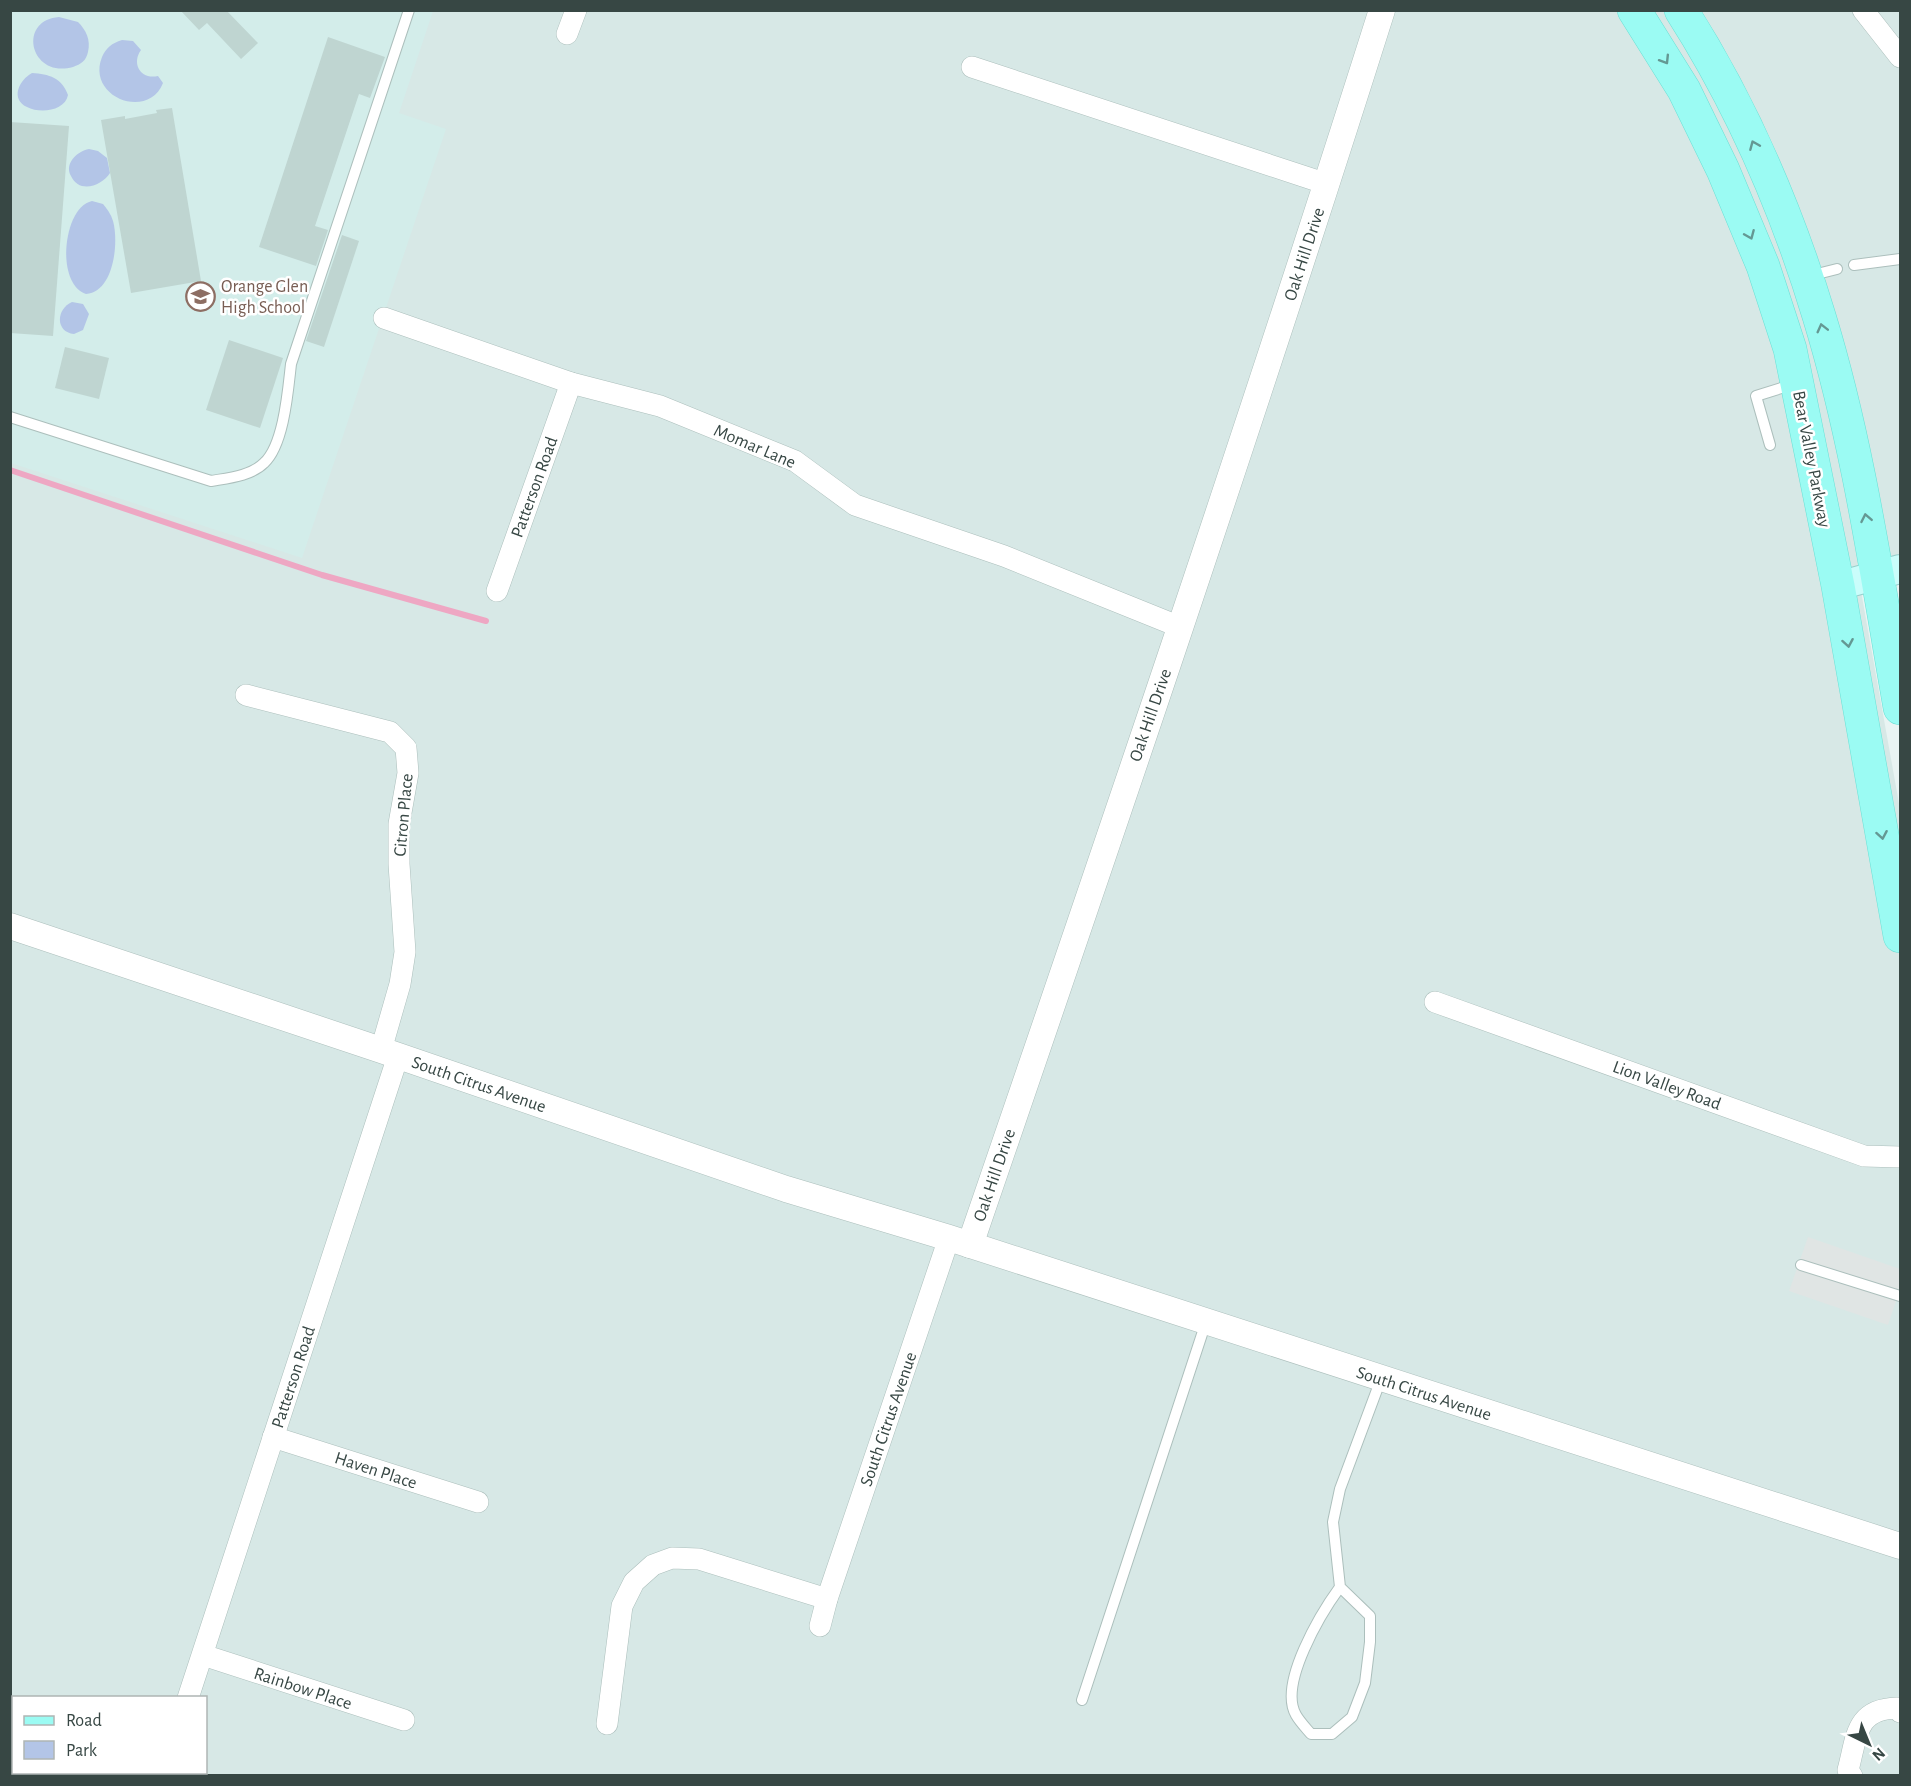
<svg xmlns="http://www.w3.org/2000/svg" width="1911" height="1786" font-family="'Alegreya Sans',sans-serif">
<rect width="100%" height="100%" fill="#e9f4f3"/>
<path fill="#d7e8e6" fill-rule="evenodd" d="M11,11H1900V569L1859,580L1900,809V1775L11,1776ZM14,1698H206V1772H14Z"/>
<polygon fill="#d3edea" points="11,11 433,11 399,113 446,129 302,558 11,463"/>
<g fill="#b3c5e7">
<path d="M59,17L78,22C86,30 91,40 88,52C86,61 81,64 73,67C30,79 17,20 59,17Z"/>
<path d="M122,40L133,41L141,50C131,64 141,80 158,76L163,83C148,121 86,97 102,57C106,48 112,43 122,40Z"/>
<path d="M32,73C49,74 62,78 68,95C65,111 40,114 27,107C10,99 19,80 32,73Z"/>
<path d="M89,149L98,151L107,158L110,173C102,186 79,194 71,176C64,164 77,151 89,149Z"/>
<path d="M92,201L103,204C107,209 111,214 113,221C119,242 114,292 86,294C55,284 63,207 92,201Z"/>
<path d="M72,302L83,304L89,314L83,330L74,334C55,332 56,309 72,302Z"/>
</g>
<polygon fill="#e0e5e4" points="1808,1237 1900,1269 1900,1289 1888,1325 1789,1291"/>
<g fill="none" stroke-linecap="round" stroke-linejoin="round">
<polyline stroke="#eea7c3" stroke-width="6" points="10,470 322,575 486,621"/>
</g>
<g fill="#bfd5d1">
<polygon points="180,10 226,10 258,43 241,59 207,23 199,30"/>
<polygon points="328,37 385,57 370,98 359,94 315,226 328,230 316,266 259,247"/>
<polygon points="172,108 201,281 131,293 101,120 125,116 125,119 157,113 156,110"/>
<polygon points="10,122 69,126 53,336 10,333"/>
<polygon points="342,235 359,241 324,347 306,341"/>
<polygon points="229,340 283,358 260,428 206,410"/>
<polygon points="65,347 109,358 99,399 55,388"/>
</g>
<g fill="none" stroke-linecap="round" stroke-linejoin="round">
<defs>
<g id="service">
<polyline points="1854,265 1900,259"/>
<polyline points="1809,276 1837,269"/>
<path d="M10,417L211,481C228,478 251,476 264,463C284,445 288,390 291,364L409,10"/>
<polyline points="1770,445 1756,396 1794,384"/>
<polyline points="1801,1265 1900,1296"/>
<path d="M1340,1587L1370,1616V1642L1365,1683L1352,1717L1332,1734H1311C1306,1728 1300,1722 1296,1715C1278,1684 1321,1613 1340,1587L1333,1522L1340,1489L1381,1379"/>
<polyline points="1082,1700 1206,1322"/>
</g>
<g id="minor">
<polyline points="1863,10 1900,57"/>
<polyline points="567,34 576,10"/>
<polyline points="972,67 1327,184"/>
<polyline points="384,318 571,383 660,406 795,461 855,505 1004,556 1180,627"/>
<polyline points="497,591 571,383"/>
<polyline points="246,695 390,732 406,748 408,773 399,824 399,864 405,952 400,984 381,1050"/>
<polyline points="1435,1002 1864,1156 1900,1157"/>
<polyline points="273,1437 478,1502"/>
<polyline points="820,1626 827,1599 949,1238"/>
<polyline points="203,1655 404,1720"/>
<polyline points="188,1698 398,1056"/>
<polyline points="607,1724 622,1606 634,1582 653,1565 672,1558 699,1559 827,1599"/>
<polyline points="162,1776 163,1772"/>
<path d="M1852,1776L1848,1770C1857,1737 1855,1709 1897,1708L1900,1712"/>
</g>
<g id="tertiary">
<polyline points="10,926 381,1050 786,1189 949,1238 1900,1546"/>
<path d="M970,1245C1111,834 1251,424 1382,10"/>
</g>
<polyline id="secondary" points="1838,586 1900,569"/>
<g id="primary">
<polyline points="1634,10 1684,90 1723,170 1763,266 1790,349 1838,586 1900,936"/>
<path d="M1681,10C1741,104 1787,210 1819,316C1858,443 1877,577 1900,708"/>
</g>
</defs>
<use href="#service" stroke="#acbfbc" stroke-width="12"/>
<use href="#minor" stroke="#acbfbc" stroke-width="22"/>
<use href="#tertiary" stroke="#acbfbc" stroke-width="27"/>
<use href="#secondary" stroke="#97cfcc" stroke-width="30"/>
<use href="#primary" stroke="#6ae0d5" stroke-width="34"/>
<use href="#service" stroke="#fff" stroke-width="10"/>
<use href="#minor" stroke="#fff" stroke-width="21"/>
<use href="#tertiary" stroke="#fff" stroke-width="26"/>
<use href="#secondary" stroke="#cafdfb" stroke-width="28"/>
<use href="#primary" stroke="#9bfbf3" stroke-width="33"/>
</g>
<defs><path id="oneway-chevron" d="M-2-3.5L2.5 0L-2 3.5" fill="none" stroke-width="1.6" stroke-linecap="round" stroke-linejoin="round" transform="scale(1.5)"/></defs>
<g stroke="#649893">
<use href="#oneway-chevron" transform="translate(1665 60) rotate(58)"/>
<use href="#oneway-chevron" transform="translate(1754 145) rotate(-113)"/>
<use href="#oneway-chevron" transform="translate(1750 235) rotate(67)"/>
<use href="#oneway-chevron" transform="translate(1822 328) rotate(-104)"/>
<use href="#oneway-chevron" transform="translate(1866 518) rotate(-101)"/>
<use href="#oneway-chevron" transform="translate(1848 643) rotate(80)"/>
<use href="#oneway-chevron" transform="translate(1882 835) rotate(80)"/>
</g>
<defs>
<symbol id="school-ring" viewBox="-11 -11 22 22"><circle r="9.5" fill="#fff" stroke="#8d6e63" stroke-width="1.5"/><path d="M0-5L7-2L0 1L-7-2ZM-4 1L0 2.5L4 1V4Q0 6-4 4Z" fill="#8d6e63"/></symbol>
</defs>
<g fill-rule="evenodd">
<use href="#school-ring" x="184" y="280" width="33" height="33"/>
</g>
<g text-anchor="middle" stroke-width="5" stroke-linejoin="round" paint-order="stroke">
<g font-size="18" fill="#374744" stroke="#fff">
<text transform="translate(1304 254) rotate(-72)" y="6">Oak Hill Drive</text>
<text transform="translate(755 446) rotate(23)" y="6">Momar Lane</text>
<text transform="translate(1812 459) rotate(79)" y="6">Bear Valley Parkway</text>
<text transform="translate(534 487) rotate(-70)" y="6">Patterson Road</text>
<text transform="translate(1150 715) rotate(-71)" y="6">Oak Hill Drive</text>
<text transform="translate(403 815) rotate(-85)" y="6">Citron Place</text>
<text transform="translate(479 1084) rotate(19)" y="6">South Citrus Avenue</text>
<text transform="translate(1667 1085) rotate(20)" y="6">Lion Valley Road</text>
<text transform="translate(994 1175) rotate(-71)" y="6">Oak Hill Drive</text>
<text transform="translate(293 1377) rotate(-72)" y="6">Patterson Road</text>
<text transform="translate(1424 1393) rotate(18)" y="6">South Citrus Avenue</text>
<text transform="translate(888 1419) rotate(-71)" y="6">South Citrus Avenue</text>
<text transform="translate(376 1470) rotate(18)" y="6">Haven Place</text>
<text transform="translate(303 1688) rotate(18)" y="6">Rainbow Place</text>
</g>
<g font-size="18" fill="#785e54" stroke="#fff" text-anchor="start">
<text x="221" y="292">Orange Glen<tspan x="221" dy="21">High School</tspan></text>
</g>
</g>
<rect width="1911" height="1786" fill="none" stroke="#374744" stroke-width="24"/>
<rect x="12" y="1696" width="195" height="78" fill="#ffffff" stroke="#afb5b4" stroke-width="1.5"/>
<rect x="24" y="1716" width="30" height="9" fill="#9bfbf3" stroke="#afb5b4" stroke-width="1.5"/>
<text x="66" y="1726" font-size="18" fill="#374744">Road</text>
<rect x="24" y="1741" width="30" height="18" fill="#b3c5e7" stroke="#afb5b4" stroke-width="1.5"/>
<text x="66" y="1756" font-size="18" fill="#374744">Park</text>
<g transform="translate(1869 1744) rotate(137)" stroke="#ffffff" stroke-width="4.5" paint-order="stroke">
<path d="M0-4.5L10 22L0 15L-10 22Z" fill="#374744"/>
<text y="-9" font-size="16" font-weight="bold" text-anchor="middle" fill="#374744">N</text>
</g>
</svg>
